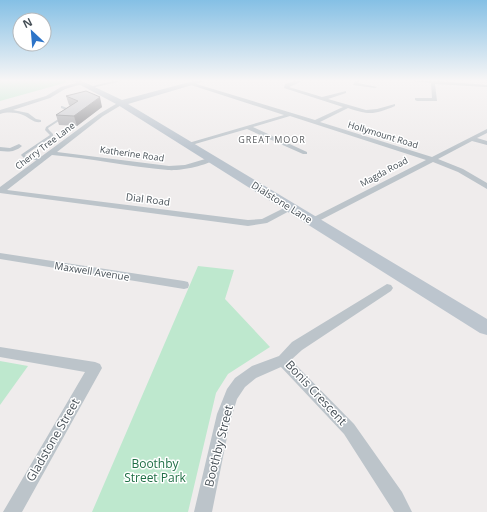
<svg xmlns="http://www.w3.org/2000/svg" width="487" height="512" font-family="'Open Sans',sans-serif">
<rect width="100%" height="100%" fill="#efecec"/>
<g fill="#bee8ce">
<polygon points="0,80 63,80 68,82 0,101"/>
<polygon points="198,266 234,270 225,299 270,347 228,374 216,393 188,512 92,512"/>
<polygon points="0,361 28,366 0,405"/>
</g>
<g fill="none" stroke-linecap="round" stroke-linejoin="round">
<g fill="#bcc4ca" fill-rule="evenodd">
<polygon points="46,80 43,82 42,81 42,80"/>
<polygon points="62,106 72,110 71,114 69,113 69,111 61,108 61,106"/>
<polygon points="63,116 65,117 48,128 49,130 53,134 53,136 25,155 26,156 41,159 41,161 24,158 21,155 22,154 50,135 45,130 46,127"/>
</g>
<g fill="#bcc4ca" fill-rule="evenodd">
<polygon points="117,80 127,80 91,88 89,87"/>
<path d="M297,80H305L289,87L322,97L346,91V93L328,99L366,110L377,109L395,104V106C374,115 369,115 348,108L320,122L432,157L487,129V133L477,138L487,141V145L472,141L438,159L463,169L487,183V189L458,172L433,162L313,224L310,223L309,221L310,219L426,160L290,116L253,127L307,152V154H303L247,129L188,146L185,144L284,115L191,85L193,83L315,120L343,107L284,88L285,84Z"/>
<polygon points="355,80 360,80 358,83 377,87 375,88 353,85"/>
<polygon points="400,80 427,80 487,85 487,87 435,84 437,101 417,101 415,100 415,98 432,98 431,83"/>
<path d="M80,82L82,84L65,89L50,98L13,110L28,113L36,119L41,120V122C33,123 30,118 23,115C15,112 7,112 0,114V110L46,96L61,87Z"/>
<path d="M121,101L123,102V104L103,116L57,152L169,166L185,165L212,157L215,159C206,166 180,171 168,170C129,167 91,158 52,155L7,190L248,220L262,219L288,206H294L295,208L267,223L248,226L0,193V187L99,114Z"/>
<path d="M19,144L22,146C15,152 9,152 0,151V147L10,148Z"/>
<polygon points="0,253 184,281 188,282 189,285 188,288 184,289 0,259"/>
<polygon points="387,284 391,285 393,288 391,291 302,350 291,360 354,424 402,492 412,512 394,512 344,434 281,367 256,378 245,387 237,399 230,422 212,512 194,512 217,414 227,389 235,378 252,366 279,356 292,342"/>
<polygon points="0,347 95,362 100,364 102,368 22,512 3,512 85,372 0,357"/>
</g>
<polygon fill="#bcc5ce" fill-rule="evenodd" points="71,80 80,80 122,100 197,80 209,80 128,104 487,319 487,335 480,333 118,105"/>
</g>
<polygon fill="#aeafb3" points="66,96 102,107 77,126 59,125 56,115 70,106 69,105"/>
<polygon fill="#8d8e92" points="100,97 102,107 77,126 74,116"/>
<polygon fill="#cacbd0" stroke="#8d8e92" points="86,91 100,97 74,116 56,115 78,101 66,96"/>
<linearGradient id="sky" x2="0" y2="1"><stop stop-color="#85c0e5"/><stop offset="0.53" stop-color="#f8f6f6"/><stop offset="1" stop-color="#f8f6f6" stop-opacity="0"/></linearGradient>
<rect width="487" height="152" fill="url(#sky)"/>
<g text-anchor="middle" stroke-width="3" stroke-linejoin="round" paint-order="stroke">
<g font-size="9" fill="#475057" stroke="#fff">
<text transform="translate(383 135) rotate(17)" y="3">Hollymount Road</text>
<text transform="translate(45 146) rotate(-37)" y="3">Cherry Tree Lane</text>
<text transform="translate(132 154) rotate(8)" y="3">Katherine Road</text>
<text transform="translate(384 172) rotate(-28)" y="3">Magda Road</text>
</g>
<g font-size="9" letter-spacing="1" fill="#5a5d60" stroke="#fff">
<text x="272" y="143">GREAT MOOR</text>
</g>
<g font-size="10" fill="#475057" stroke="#fff">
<text transform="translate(148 199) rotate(7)" y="4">Dial Road</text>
<text transform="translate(282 202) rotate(32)" y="4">Dialstone Lane</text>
<text transform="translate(92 271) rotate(9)" y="4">Maxwell Avenue</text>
</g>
<g font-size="12" fill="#475057" stroke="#fff">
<text transform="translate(316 393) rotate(47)" y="4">Bonis Crescent</text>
<text transform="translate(53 440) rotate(-60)" y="4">Gladstone Street</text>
<text transform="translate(219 446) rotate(-76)" y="4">Boothby Street</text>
</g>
<g font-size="12" fill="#206f46" stroke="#fff">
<text x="155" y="468">Boothby<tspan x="155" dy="14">Street Park</tspan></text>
</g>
</g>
<g transform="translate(32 32) rotate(334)"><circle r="19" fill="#ffffff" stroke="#b5b9bc"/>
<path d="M0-3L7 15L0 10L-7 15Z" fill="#2d74c8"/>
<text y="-6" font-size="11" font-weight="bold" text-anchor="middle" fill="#475057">N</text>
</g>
</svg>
